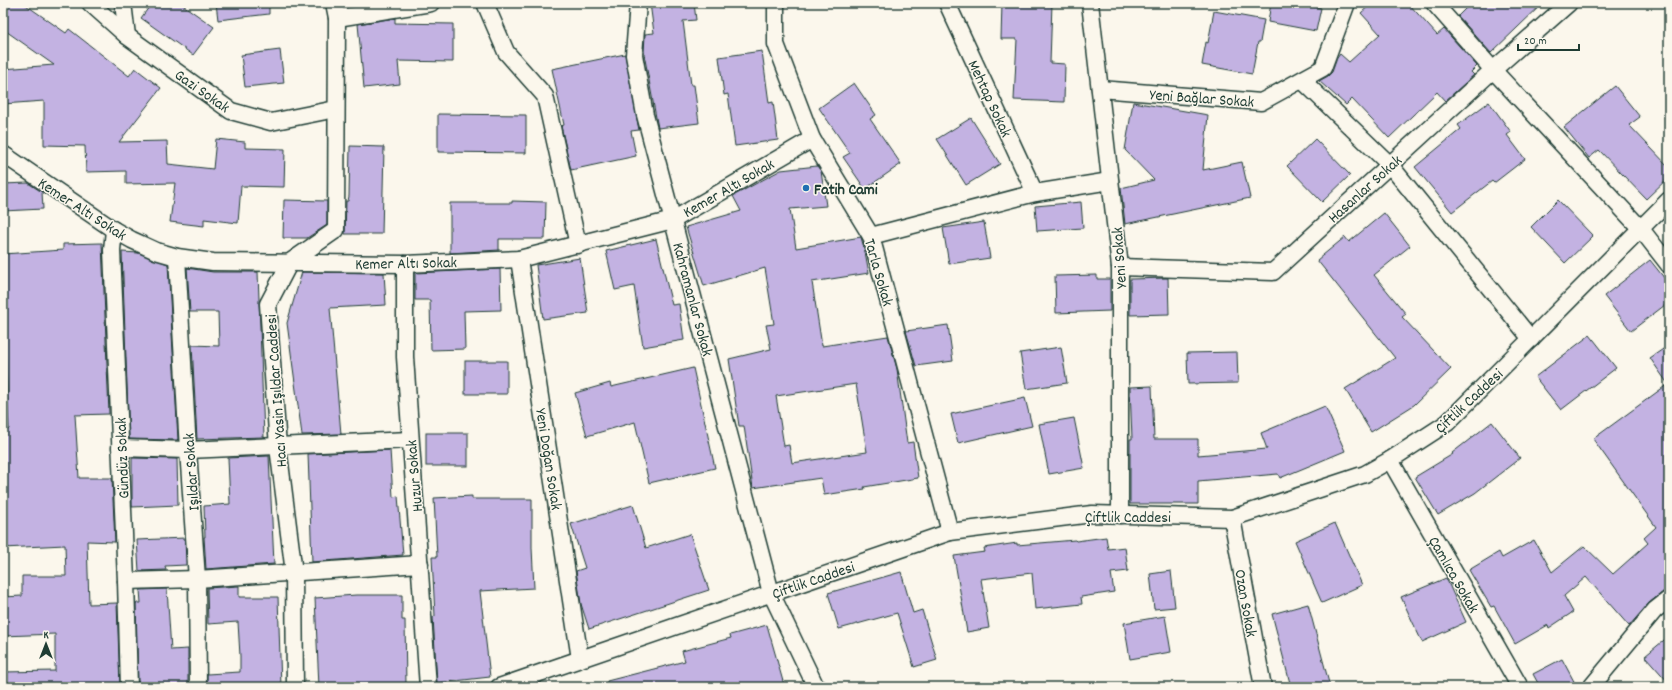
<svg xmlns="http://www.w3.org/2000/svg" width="1672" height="690" font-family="Dekko,sans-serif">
<rect width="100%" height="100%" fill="#fbf7ec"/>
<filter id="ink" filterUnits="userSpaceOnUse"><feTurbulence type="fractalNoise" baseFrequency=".025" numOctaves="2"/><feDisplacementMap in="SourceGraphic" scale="8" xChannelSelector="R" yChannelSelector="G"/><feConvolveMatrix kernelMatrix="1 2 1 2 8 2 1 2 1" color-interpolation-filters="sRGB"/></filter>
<g filter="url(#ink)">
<g fill="#c3b2e2" stroke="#1f3d34" fill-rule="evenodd">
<polygon points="3,3 23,3 66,33 69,29 129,76 135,68 161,88 119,142 167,141 168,164 213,169 216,139 245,142 245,148 285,149 284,187 241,186 238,223 204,219 204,226 170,222 175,183 126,184 126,171 86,172 85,146 44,145 44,101 3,104 3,69 54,65 3,29"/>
<polygon points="152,3 180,3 214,27 193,55 141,18"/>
<polygon points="216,3 269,3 269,14 218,20"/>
<polygon points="650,3 694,3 696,20 683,21 691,85 694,85 699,123 658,128 644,54 645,34 654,33"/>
<polygon points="1002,3 1052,3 1050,63 1065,64 1064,102 1014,100 1017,39 1001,39"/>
<polygon points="1271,3 1293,3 1321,8 1316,31 1268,22"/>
<polygon points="1372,3 1408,3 1437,35 1444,29 1477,66 1471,72 1474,75 1445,101 1437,92 1389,138 1352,99 1346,105 1319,81 1328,76 1332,72 1337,58 1340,54 1349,62 1380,34 1361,13"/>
<polygon points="1471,3 1543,3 1491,53 1458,16"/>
<polygon points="1214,11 1264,20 1260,42 1258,42 1252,74 1202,65 1206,42 1208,43"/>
<polygon points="395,18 395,23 453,24 453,62 398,61 400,84 364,88 358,24"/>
<polygon points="280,50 284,83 245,87 241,55"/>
<polygon points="762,51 769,103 773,102 778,140 735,146 728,94 724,95 719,57"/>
<polygon points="625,54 639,130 631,131 636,156 571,170 561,126 564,125 552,69"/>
<polygon points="854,83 876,115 870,119 901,164 865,189 843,157 850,153 819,108"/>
<polygon points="1615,86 1640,117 1629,125 1669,167 1669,177 1646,199 1599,150 1589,158 1564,127"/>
<polygon points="1133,102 1208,115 1203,170 1242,162 1250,198 1125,224 1121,188 1154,180 1125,150"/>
<polygon points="1489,102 1511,132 1507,135 1525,159 1494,183 1492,181 1452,212 1415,167 1461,129 1458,125"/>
<polygon points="438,114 526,115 526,153 438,152"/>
<polygon points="971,118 1000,164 966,185 937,139"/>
<polygon points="1315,139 1350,175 1322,202 1287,166"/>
<polygon points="350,146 384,147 382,234 345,234 346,201 348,201 349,196"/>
<path d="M817,166L821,171L826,206L790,209L796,248L861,237L865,252L869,273L812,282L822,346L888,336L897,369L907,443L913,442L918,478L864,487L865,489L824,495L821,478L753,488L744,426H739L729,359L771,349L766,325L774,324L765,268L704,286L686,227L741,211L733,196L781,170ZM856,384L867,452L792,463L789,445L784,446L776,396Z"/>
<polygon points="28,183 42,192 43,209 3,211 3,184"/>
<polygon points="284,200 327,201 327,225 307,238 283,238"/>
<polygon points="1558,200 1593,236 1565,263 1531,227"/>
<polygon points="512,201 546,202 545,239 499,239 499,250 450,253 450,203 512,203"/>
<polygon points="1081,202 1083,228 1037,231 1035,206"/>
<polygon points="1384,213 1410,246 1374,275 1406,314 1402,317 1451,369 1414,405 1371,432 1345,389 1395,358 1317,260 1345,237 1349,242"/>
<polygon points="984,222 990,258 949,264 943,228"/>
<polygon points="656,239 672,305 679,304 684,340 643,347 634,286 615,290 606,251"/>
<polygon points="102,243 109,414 75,415 79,478 112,478 115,542 87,541 89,604 117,603 120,687 3,687 3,672 55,671 55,634 3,636 3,597 22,596 22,576 66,576 65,545 3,548 3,429 9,429 5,343 3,343 3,254 63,250 63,244"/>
<polygon points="122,252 139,253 168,264 178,439 177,440 129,439"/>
<polygon points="580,258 588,313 543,319 536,265"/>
<polygon points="1650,260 1669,284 1669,302 1631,331 1604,296"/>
<polygon points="187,268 213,272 258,272 264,437 197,439 192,345 219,346 218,312 190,312"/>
<polygon points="500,269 501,310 464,311 465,349 431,350 430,300 415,300 415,273"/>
<polygon points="302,272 384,273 386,305 330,308 341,434 302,435 287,323"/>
<polygon points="1097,275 1097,279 1110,279 1110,311 1056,313 1055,276"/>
<polygon points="1168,278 1169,314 1130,315 1130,279"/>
<polygon points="948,325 953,361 916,366 906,331"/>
<polygon points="1590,335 1616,368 1561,410 1535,377"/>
<polygon points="1669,345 1669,590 1663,592 1649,603 1629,626 1586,577 1564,596 1573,612 1549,628 1548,625 1515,644 1494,606 1491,607 1469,570 1499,552 1502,558 1534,540 1552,572 1584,546 1613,574 1648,543 1644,538 1656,527 1593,439 1668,384 1650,358"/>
<polygon points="1061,347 1067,383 1026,389 1020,353"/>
<polygon points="1237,352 1238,383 1188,384 1187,353"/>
<rect x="465" y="361" width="42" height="33"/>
<polygon points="693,368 715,468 649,483 635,422 587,436 575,393 610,383 611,387"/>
<polygon points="1152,386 1154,439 1198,439 1198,455 1267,449 1261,433 1325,406 1345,451 1280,478 1278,474 1198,481 1198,504 1130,504 1130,439 1132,439 1130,387"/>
<polygon points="1025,398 1032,426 958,443 951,414"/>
<polygon points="1074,418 1084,468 1049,474 1039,424"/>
<polygon points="1492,422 1520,458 1475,493 1438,515 1415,477 1453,454 1452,453"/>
<rect x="426" y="433" width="42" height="33"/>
<polygon points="390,450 393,497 398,496 403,555 312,562 308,454"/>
<polygon points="269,456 274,564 206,569 204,537 205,537 204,506 230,504 228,458"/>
<polygon points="132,458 177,459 178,505 132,507"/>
<polygon points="472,496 472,499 532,499 532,548 534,588 480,591 490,677 437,683 433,617 435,616 432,557 437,557 434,498"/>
<polygon points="633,505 646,548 690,534 709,590 589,629 581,604 576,571 585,568 571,524"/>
<polygon points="1335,523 1362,585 1322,603 1295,541"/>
<polygon points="1106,537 1108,549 1125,547 1128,571 1111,573 1114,592 1081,597 1082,604 1035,609 1032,573 981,579 989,628 967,632 954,556 985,552 984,548 1017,543 1017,545 1075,540 1076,541"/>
<polygon points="185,538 186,565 165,566 166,570 139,571 137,540"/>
<polygon points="1171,571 1175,607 1154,609 1150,574"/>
<polygon points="901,572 913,613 922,610 937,660 914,667 897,613 839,629 828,593"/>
<polygon points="1446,578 1466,622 1422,642 1401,597"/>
<polygon points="239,586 239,597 278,597 281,687 207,687 207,674 240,672 240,656 238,622 208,624 207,588"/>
<polygon points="167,589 171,650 188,649 188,687 138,687 136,603 141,603 140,590"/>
<polygon points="356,595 402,595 402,620 405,620 406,686 319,687 315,598"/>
<polygon points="1308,604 1330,687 1291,687 1272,614"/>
<polygon points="1165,616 1171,652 1130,659 1124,623"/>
<polygon points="767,625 784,685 776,687 607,687 607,681 685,661 682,651 731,638 730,635"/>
<polygon points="1669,636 1669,683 1645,656"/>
<polygon points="1562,659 1577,687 1540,687 1533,674"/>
</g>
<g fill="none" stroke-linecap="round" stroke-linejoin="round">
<defs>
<g id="street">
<polyline points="90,3 127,36 231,111 271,122 336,109"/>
<polyline points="123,3 127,36"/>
<polyline points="485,3 506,52 545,96 578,245"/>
<polyline points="638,3 634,55 645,115 771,593 816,687"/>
<polyline points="776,3 776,44 812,139 871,236 950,532"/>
<polyline points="947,3 1035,193"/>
<polyline points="1090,3 1120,267 1120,515"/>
<polyline points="1434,3 1493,70 1641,229 1669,265"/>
<polyline points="337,18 431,3"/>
<polyline points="1302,80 1390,165 1531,339"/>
<polyline points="1100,89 1261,102 1323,68 1347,3"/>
<polyline points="3,154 114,230 132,240 156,251 177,257 213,262 405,264 519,259 673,220 812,139"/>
<polyline points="114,230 112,250 126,581 129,687"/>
<polyline points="871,236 1035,193 1110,181"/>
<polyline points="177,257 188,450 197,579 198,687"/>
<polyline points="519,259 580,659"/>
<polyline points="405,264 405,357 428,687"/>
<polyline points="1120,267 1273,272 1493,70 1569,3"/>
<polyline points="120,448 188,450 410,440"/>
<polyline points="1390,460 1520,687"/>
<polyline points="1232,518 1263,687"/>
<polyline points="126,581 197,579 420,564"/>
<polyline points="295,687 294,573 278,447 268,304 290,262 336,230 337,18 334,3"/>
<polyline points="499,687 950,532 1092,514 1232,518 1365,474 1390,460 1447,423 1669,200"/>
<polyline points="1591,687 1655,610 1669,599"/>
</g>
</defs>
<use href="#street" stroke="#1f3d34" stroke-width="19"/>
<use href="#street" stroke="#fbf7ec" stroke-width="16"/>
</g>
</g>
<circle fill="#1f6fb2" stroke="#fbf7ec" stroke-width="1.5" cx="806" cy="188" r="4"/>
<g text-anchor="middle" stroke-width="3" stroke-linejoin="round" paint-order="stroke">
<g font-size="16" fill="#1f3d34" stroke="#fbf7ec">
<text transform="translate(203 90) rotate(35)" y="6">Gazi Sokak</text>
<text transform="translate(1202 97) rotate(4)" y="6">Yeni Bağlar Sokak</text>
<text transform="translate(991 98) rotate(65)" y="6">Mehtap Sokak</text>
<text transform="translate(728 187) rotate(-30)" y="6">Kemer Altı Sokak</text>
<text transform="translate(1364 188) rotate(-42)" y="6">Hasanlar Sokak</text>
<text transform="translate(83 208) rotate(33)" y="6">Kemer Altı Sokak</text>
<text transform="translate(1118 258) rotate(-94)" y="6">Yeni Sokak</text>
<text transform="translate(406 262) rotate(-1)" y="6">Kemer Altı Sokak</text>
<text transform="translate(880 272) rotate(74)" y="6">Tarla Sokak</text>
<text transform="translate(694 299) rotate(75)" y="6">Kahramanlar Sokak</text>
<text transform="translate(275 391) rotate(-94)" y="6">Hacı Yasin Işıldar Caddesi</text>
<text transform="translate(1468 400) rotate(-43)" y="6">Çiftlik Caddesi</text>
<text transform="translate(121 458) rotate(-92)" y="6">Gündüz Sokak</text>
<text transform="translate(550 459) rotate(81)" y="6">Yeni Doğan Sokak</text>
<text transform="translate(190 472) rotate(-94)" y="6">Işıldar Sokak</text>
<text transform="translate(413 476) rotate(-95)" y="6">Huzur Sokak</text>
<text x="1128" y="522">Çiftlik Caddesi</text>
<text transform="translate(1455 574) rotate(60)" y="6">Çamlıca Sokak</text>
<text transform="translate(813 579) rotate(-19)" y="6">Çiftlik Caddesi</text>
<text transform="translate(1247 603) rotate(80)" y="6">Ozan Sokak</text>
</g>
<g font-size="16" font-weight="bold" fill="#1f3d34" stroke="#fbf7ec" text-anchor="start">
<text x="814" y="194">Fatih Cami</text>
</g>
</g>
<rect width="1672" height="690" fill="none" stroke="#fbf7ec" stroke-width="16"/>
<rect x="8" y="8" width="1656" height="674" fill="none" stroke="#1f3d34" stroke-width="1.5" filter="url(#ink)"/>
<g transform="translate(46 644)" stroke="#fbf7ec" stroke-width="3" paint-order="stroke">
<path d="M0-3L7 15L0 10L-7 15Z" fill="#1f3d34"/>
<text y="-6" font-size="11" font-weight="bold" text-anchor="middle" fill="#1f3d34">K</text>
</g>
<path d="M1518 44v6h61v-6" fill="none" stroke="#1f3d34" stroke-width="2"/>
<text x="1524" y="44" font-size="12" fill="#1f3d34" stroke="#fbf7ec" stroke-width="3" paint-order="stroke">20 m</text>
</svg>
